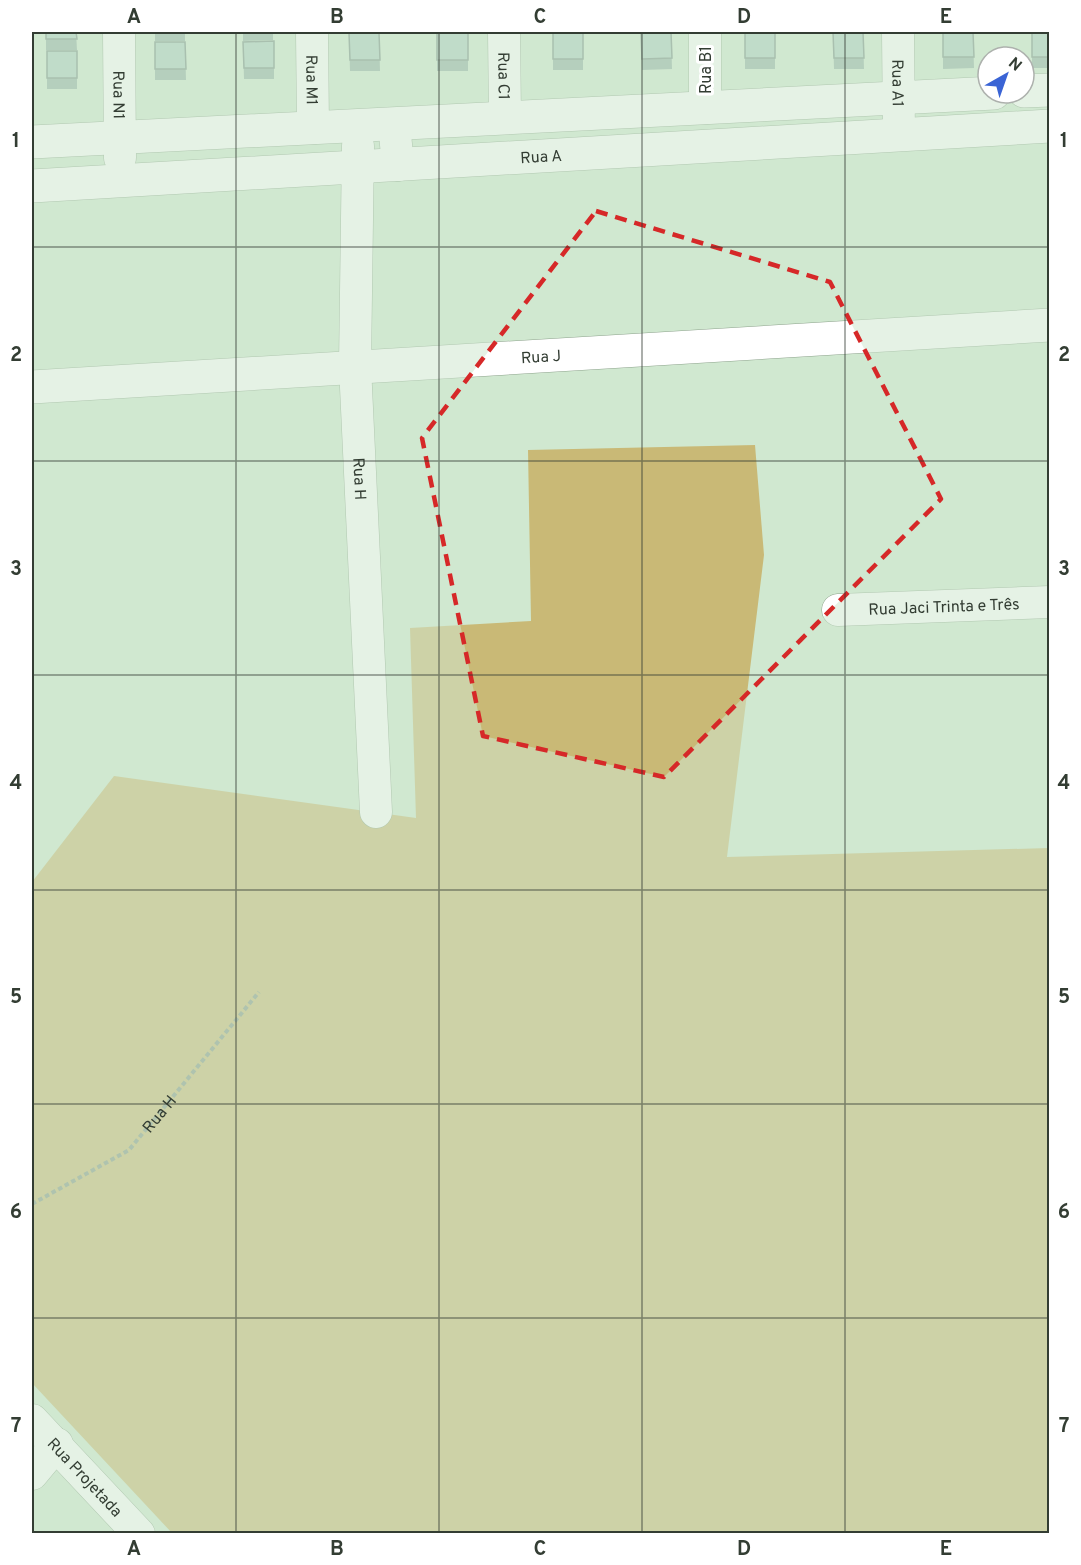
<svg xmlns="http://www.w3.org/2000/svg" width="1081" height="1565" font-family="Overpass,sans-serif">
<rect width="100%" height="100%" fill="#d0e8d0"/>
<polygon fill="#c9b976" points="755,445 764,555 727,857 1049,848 1049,1533 172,1533 32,1383 32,882 114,776 416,818 410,628 531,621 528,450"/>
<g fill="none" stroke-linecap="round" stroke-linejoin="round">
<defs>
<g id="street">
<path id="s2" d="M119,32L120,158"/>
<path id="s3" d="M312,32L313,128"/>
<path id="s4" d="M504,32L505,118"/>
<polyline points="705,32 705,108"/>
<path id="s5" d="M898,32L899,135"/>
<polyline points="394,124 398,165"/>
<path id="s6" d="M358,146L355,366L376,812"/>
<path id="s7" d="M838,610L1050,602"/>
<path id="s8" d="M32,1420L139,1534"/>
<polyline points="32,1474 57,1444"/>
</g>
<g id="secondary">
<polyline points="1024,91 1050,90"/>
<polyline points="32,142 994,93"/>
<path id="s9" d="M32,186L1050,126"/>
<path id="s10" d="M32,387L1050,325"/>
</g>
</defs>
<use href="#street" stroke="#8da38c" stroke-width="33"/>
<use href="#secondary" stroke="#8da38c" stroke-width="34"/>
<path stroke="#879887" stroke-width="4" stroke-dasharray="4.5 3" stroke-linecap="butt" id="s1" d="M32,1204L129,1150L259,992"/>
<use href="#street" stroke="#fff" stroke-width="32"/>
<use href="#secondary" stroke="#fff" stroke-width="33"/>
</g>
<g fill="#96b2a7">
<polygon points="46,32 76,32 77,50 46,50"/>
<rect x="155" y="32" width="30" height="9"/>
<polygon points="243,32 273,32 273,40 243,41"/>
<rect x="553" y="32" width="30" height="38"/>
<polygon points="641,32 671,32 672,69 642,70"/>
<rect x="745" y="32" width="30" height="37"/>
<polygon points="833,32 863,32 864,69 834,69"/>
<polygon points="943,32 973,32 974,68 943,69"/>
<rect x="1032" y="32" width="18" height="36"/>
<polygon points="349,33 379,33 380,71 350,71"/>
<rect x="437" y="33" width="31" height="38"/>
<polygon points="274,41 274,79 244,79 243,42"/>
<polygon points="155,42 185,42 186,80 155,80"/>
<rect x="47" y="51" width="30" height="38"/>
</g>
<g fill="#aecfc2" stroke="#7a9188" stroke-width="1.5">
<polygon points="46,32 76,32 77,39 46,39"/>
<rect x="553" y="32" width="30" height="27"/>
<polygon points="641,32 671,32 672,58 642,59"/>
<rect x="745" y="32" width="30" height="26"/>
<polygon points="833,32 863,32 864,58 834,58"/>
<polygon points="943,32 973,32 974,57 943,57"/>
<rect x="1032" y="32" width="18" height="25"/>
<polygon points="349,33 379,33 380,60 350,60"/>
<rect x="437" y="33" width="31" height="27"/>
<polygon points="274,41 274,68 244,68 243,42"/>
<polygon points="155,42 185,42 186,69 155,69"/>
<rect x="47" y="51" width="30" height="27"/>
</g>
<path d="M0 0H1081V1565H0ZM596,211L830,282L941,499L664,777L483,736L422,438Z" fill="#d0e8d0" fill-opacity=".55" fill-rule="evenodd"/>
<path fill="none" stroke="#d62828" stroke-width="4.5" stroke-dasharray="12 8" stroke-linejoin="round" d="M596,211L830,282L941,499L664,777L483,736L422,438Z"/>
<path fill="none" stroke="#333d33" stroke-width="1.5" stroke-opacity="0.55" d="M236,32V1534M439,32V1534M642,32V1534M845,32V1534M32,247H1050M32,461H1050M32,675H1050M32,890H1050M32,1104H1050M32,1318H1050"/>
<g text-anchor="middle" stroke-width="6" stroke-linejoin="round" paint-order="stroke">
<g font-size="16" fill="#333d33" stroke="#fff">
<text transform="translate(705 70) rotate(-90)" y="6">Rua B1</text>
<text dy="6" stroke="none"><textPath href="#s4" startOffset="44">Rua C1</textPath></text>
<text dy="6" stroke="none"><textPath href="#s3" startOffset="48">Rua M1</textPath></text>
<text dy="6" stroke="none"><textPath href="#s5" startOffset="51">Rua A1</textPath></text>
<text dy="6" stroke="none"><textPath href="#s2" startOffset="63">Rua N1</textPath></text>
<text dy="6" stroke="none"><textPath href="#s9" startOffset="510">Rua A</textPath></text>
<text dy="6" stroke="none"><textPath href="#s10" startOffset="510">Rua J</textPath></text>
<text dy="6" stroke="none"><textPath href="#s6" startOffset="333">Rua H</textPath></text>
<text dy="6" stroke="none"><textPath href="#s7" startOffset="106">Rua Jaci Trinta e Três</textPath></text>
<text dy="6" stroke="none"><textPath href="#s1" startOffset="158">Rua H</textPath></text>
<text dy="6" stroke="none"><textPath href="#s8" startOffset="78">Rua Projetada</textPath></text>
</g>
</g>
<rect width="1081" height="1565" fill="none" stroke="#ffffff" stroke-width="66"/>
<g transform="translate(1006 75) rotate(40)"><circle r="28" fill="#ffffff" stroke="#adb1ad" stroke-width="1.5"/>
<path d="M0-4.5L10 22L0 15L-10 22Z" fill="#3a64d5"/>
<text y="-9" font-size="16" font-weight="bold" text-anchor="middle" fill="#333d33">N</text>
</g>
<rect x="33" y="33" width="1015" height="1499" fill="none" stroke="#333d33" stroke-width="2"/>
<g font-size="20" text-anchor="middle" font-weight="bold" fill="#333d33">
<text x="134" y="23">A</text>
<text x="337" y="23">B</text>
<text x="540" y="23">C</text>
<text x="744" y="23">D</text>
<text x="946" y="23">E</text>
<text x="16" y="147">1</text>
<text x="1064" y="147">1</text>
<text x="16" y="361">2</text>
<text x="1064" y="361">2</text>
<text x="16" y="575">3</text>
<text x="1064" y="575">3</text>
<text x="16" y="789">4</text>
<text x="1064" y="789">4</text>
<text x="16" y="1003">5</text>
<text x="1064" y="1003">5</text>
<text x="16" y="1218">6</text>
<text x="1064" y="1218">6</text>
<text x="16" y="1432">7</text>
<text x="1064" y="1432">7</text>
<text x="134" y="1555">A</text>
<text x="337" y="1555">B</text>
<text x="540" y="1555">C</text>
<text x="744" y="1555">D</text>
<text x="946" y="1555">E</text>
</g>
</svg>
